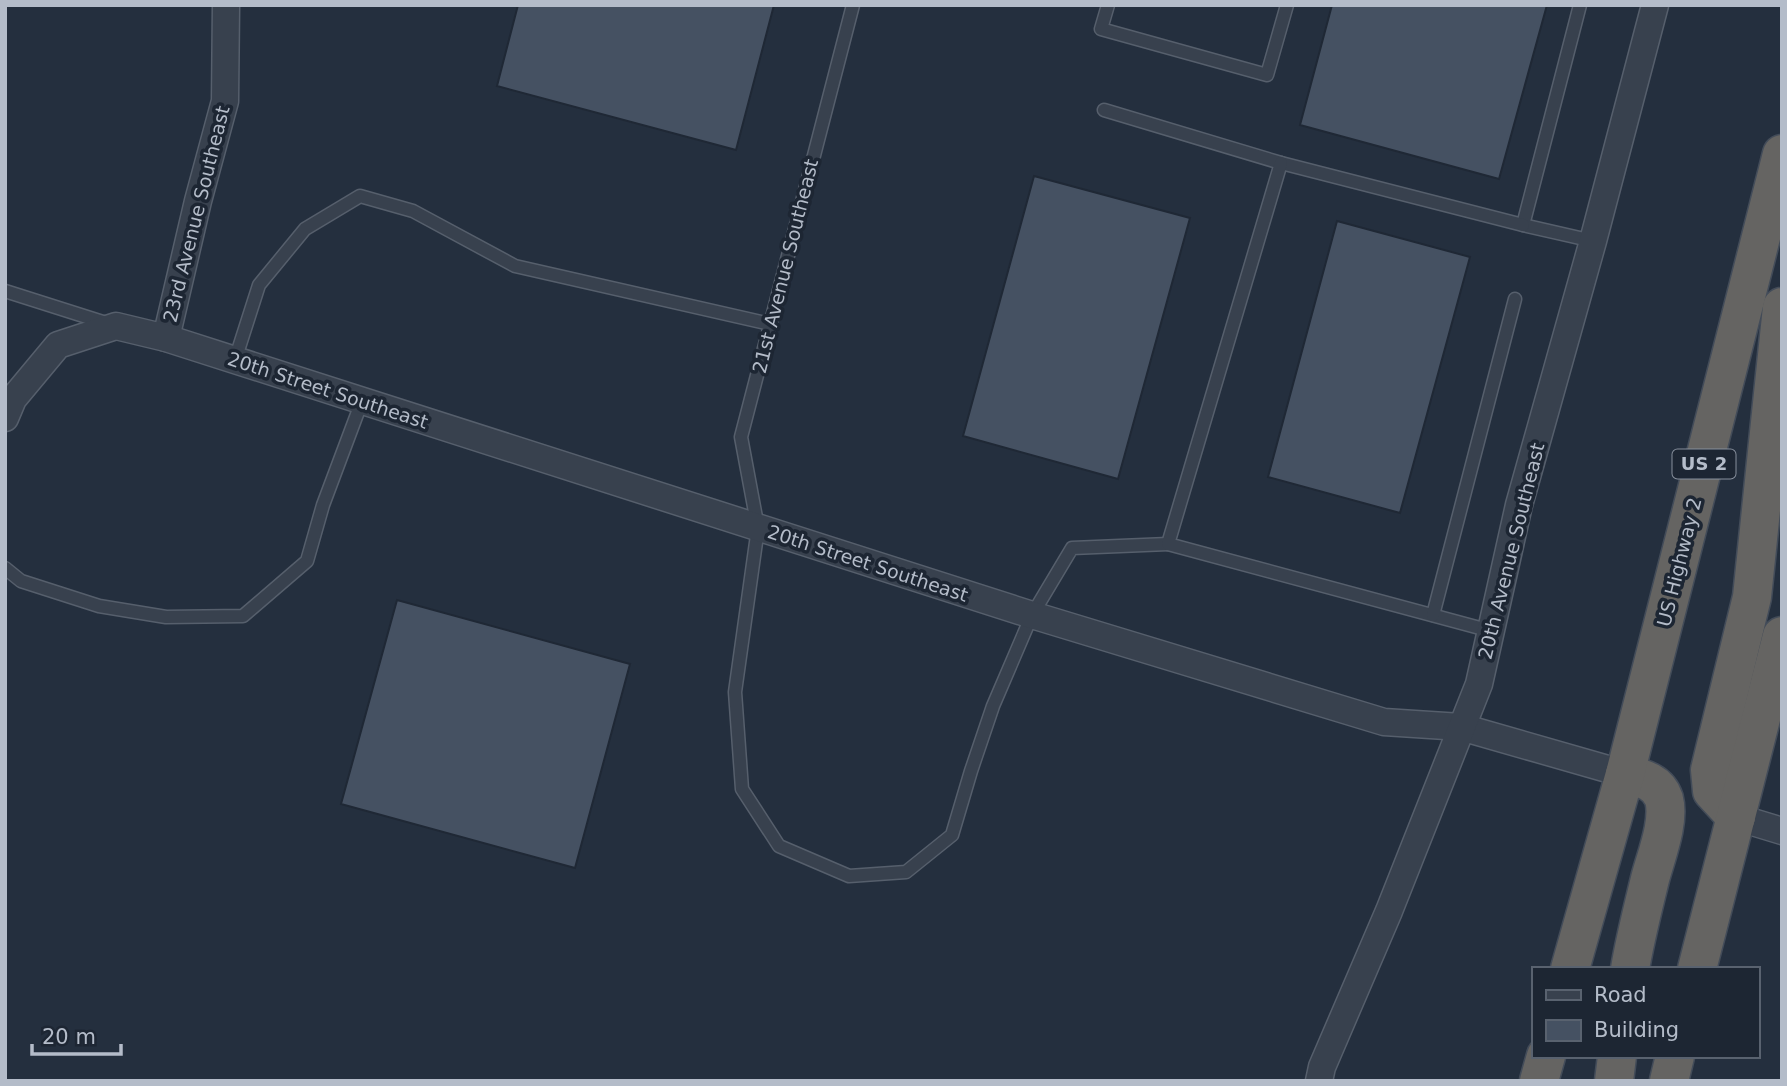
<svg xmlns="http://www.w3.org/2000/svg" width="1787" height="1086" font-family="'DejaVu Sans',sans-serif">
<rect width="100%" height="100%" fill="#242f3e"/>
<g fill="#455162" stroke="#1f2835" stroke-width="2">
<polygon points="518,5 774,5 736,150 497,86"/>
<polygon points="1332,5 1547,5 1499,179 1300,125"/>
<polygon points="1034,176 1190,218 1118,479 963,436"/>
<polygon points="1337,221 1470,257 1400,513 1268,477"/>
<polygon points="397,600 630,664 575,868 341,804"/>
</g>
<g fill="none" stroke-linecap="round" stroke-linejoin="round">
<defs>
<g id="service">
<polyline points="853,5 741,437 758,528 735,692 742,789 779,846 849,876 906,872 952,835 971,771 993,706 1032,615 1072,548 1168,544"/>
<polyline points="1108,5 1101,29 1267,75 1287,5"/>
<polyline points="1580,5 1523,225 1593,241"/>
<polyline points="1104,110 1281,163 1523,225"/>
<polyline points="1281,163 1168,544 1491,631"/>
<polyline points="5,291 109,324"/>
<polyline points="235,360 259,285 305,229 360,196 413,211 515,266 770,324"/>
<polyline points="5,568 21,581 99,606 166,617 243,616 307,561 323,505 362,401"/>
<polyline points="1433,615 1515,299"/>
</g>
<g id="minor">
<polyline points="166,338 198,201 225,101 226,5"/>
<polyline points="5,418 13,399 58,345 116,326 166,338 1032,615 1384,722 1461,727 1625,774"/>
<polyline points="1736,817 1782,831"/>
<polyline points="1319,1081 1322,1067 1389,911 1479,684 1519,505 1593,241 1655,5"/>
</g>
<g id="trunk">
<path d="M1625,774C1641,778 1658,781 1664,799C1670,822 1656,856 1650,879C1643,908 1635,939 1630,969"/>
<polyline points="1736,817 1712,791 1710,770 1752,597 1782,307"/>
<polyline points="1570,969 1625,774 1782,154"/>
<polyline points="1697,969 1782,636"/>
<polyline points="1539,1081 1546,1056"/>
<polyline points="1614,1081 1617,1056"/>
<polyline points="1669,1081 1675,1056"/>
</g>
</defs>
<use href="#service" stroke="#565f6c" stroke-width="15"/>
<use href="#minor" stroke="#565f6c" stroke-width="29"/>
<use href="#trunk" stroke="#434c59" stroke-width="41"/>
<use href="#service" stroke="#38414e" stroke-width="12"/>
<use href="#minor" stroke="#38414e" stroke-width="26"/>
<use href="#trunk" stroke="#656462" stroke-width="38"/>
</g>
<g text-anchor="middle" stroke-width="7" stroke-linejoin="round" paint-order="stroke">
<rect fill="#1d2633" stroke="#878f9c" stroke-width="2" x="1672.5" y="449.5" width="63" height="29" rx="5"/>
<g font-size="18" font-weight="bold" fill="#b4bcc9">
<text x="1704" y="470">US 2</text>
</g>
<g font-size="19" fill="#b4bcc9" stroke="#1d2633">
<text transform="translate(196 214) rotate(-76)" y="7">23rd Avenue Southeast</text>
<text transform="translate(785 266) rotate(-76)" y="7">21st Avenue Southeast</text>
<text transform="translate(328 390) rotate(18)" y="7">20th Street Southeast</text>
<text transform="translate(1511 551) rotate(-76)" y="7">20th Avenue Southeast</text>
<text transform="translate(1679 562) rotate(-76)" y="7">US Highway 2</text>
<text transform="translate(868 563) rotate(18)" y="7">20th Street Southeast</text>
</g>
</g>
<rect width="1787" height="1086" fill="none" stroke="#b4bcc9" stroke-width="14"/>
<rect x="1532" y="967" width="228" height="91" fill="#1d2633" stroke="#59626f" stroke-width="2"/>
<rect x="1546" y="990" width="35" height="10" fill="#38414e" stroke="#59626f" stroke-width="2"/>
<text x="1594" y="1002" font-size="21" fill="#b4bcc9">Road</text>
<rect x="1546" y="1020" width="35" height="21" fill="#455162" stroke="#59626f" stroke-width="2"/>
<text x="1594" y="1037" font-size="21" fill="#b4bcc9">Building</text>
<path d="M32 1044v10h89v-10" fill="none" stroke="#b4bcc9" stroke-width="3.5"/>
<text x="42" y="1044" font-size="21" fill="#b4bcc9" stroke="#1d2633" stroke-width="5" paint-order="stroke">20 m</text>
</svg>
